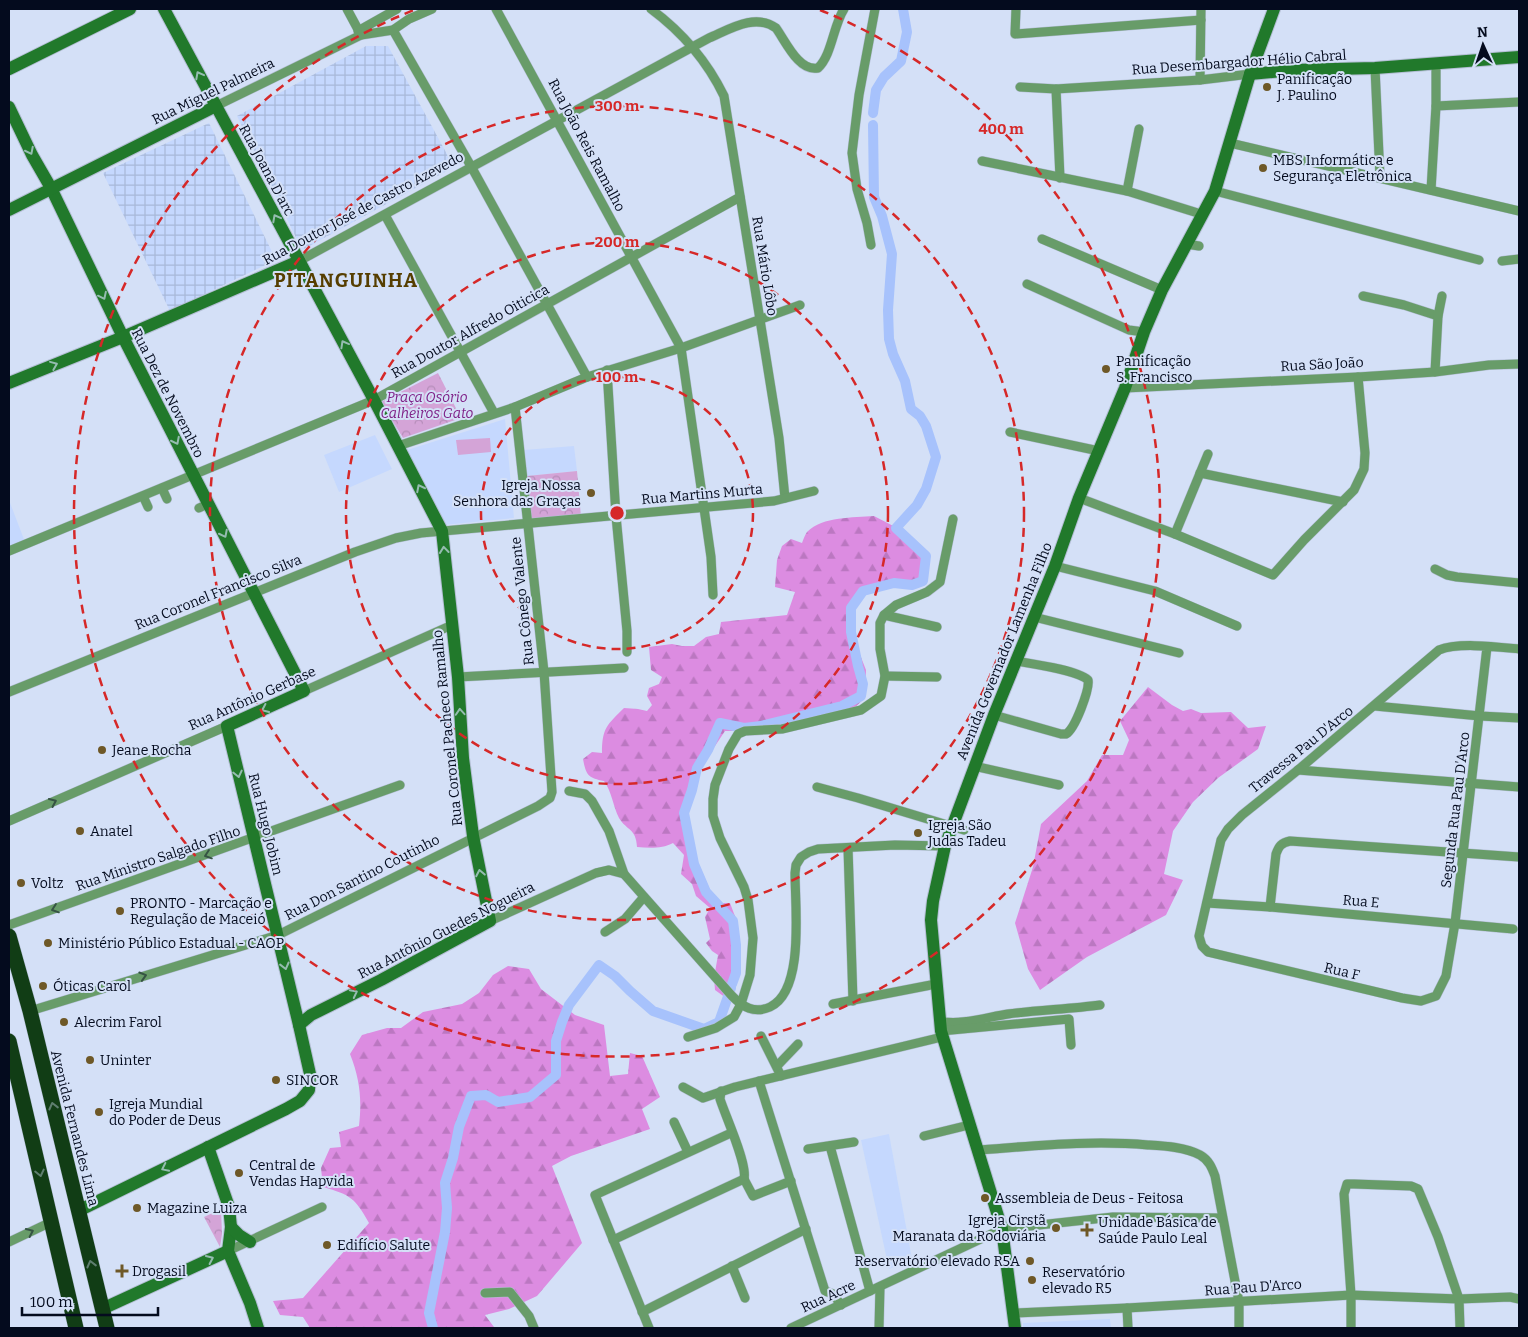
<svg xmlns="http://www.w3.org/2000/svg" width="1528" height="1337" font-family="Bitter,serif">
<defs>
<pattern id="industrial-grid" width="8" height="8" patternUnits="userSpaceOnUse" patternTransform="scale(1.25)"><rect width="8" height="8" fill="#c5d8fe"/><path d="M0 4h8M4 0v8" fill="none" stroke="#a8b8d9"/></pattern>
<pattern id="forest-firs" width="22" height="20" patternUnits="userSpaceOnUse" patternTransform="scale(1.25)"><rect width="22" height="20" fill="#dc8ce1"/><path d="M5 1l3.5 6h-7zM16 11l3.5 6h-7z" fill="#bb77c1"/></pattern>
<pattern id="park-crowns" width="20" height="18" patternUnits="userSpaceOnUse" patternTransform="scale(1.25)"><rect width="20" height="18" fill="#d4a4d7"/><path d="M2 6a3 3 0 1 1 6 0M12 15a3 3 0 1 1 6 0" fill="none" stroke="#b48cb8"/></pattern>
</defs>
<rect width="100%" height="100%" fill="#d4e0f7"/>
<g fill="#c5d8fe">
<polygon points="505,419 514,518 444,525 404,451"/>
<polygon points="375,435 392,469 339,492 324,455"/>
<polygon points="574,446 577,471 527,476 524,450"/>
<polygon points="9,500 25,542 9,548"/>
<polygon points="889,1134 912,1259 889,1269 861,1140"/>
<polygon points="1110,1319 1111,1328 1023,1328 1023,1323"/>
</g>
<g fill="url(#industrial-grid)">
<polygon points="366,46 388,46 454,167 302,250 237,116"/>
<polygon points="209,123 276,260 170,311 103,173"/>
</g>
<g fill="url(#forest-firs)">
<path d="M874,516L901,530L926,556V574L919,587H881L858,598L854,604L851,632L866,670L865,698L854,708L795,723L751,731H725L701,767L692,790L687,812L686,835L710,890L721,903H730L736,919L735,982L726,998L715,990L714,978L718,955L712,951L706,943L710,939L705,917L710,908L696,896L692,884L681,874L684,855L673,843C662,849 649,848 637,847C636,828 627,831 619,818C613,806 612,792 604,781C588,778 586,775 583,759L592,752L602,753C602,728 607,725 624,708L638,709L647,711L652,705L647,696L649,688L659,684L662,677L651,670L649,647L672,644L682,646H694L706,637L719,634L721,622L787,615L795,592L775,587L777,560L782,546L791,539L802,543C803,540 805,535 807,532C823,516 853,518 874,516Z"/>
<polygon points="1148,687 1172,705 1183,711 1191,709 1201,713 1231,712 1248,728 1266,726 1258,749 1218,778 1193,802 1173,831 1164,874 1183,880 1166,915 1087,957 1040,990 1028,969 1015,923 1033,867 1041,824 1087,781 1102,755 1123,755 1129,740 1120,721"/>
<path d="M508,966L529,969L541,989L575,1015L604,1025L610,1076L628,1074L630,1053L642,1056L660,1097L642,1109L650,1129L571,1156L552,1166L582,1243L537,1296L509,1309L485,1315L494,1327L498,1328H310L303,1317L280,1315L273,1301L303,1298L369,1223C355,1198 351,1195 323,1187L321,1168L330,1148L341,1147L339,1132L359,1126C362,1100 360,1079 350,1054L362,1035L387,1028H401L423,1012L462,1004L479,993L493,975Z"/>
</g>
<g fill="url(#park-crowns)">
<polygon points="438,373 461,418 403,438 381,402"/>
<polygon points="577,471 581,517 531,522 527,476"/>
<polygon points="221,1209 222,1234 220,1247 204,1217"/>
</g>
<polygon fill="#d4a4d7" points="490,438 491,452 458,455 456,440"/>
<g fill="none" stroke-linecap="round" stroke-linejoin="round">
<g stroke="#a7c2fc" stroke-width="10">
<polyline points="873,113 876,90 884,77 901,61 907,32 903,9"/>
<polyline points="732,984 736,973 736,945 733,921 706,892 694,864 684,813 692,790 697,768 708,750 720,723 744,728 761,726 842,706 861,696 863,684 858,666 851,632 851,608 863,591 894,583 912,585 923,581 926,556 896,528 917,505 926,489 936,457 926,426 920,416 911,409 905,381 893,354 889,339 888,310 892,254 882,216 874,197 873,125"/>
<polyline points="433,1328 429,1313 445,1232 447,1208 445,1183 453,1158 459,1127 471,1096 486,1095 498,1102 530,1097 556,1075 556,1041 562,1022 569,1005 599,965 615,976 630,991 653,1011 704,1029 719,1022 731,988"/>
</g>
<defs>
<g id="street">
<polyline points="347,9 361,35"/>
<polyline points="496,9 681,348 711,557 713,595"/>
<path d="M651,9C682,32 707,61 724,96L779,438L785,498"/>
<polyline points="1016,9 1015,34 1201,20"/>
<polyline points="393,30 472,168 587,377"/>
<polyline points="358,31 397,9"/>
<polyline points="1375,68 1380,177"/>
<polyline points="1200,80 1201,9"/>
<polyline points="1020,87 1056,89 1200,80 1250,74"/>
<polyline points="1056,89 1060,178"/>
<polyline points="216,106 361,35 393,30 409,19 432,9"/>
<polyline points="1436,106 1519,102"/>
<polyline points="1230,143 1519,211"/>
<polyline points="982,161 1127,191 1201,214"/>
<polyline points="1431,190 1436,106 1436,63"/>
<polyline points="1127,191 1139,129"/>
<polyline points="1215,191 1479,260"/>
<polyline points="385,215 494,413"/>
<polyline points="1042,239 1162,290"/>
<polyline points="1186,244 1199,246"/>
<polyline points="871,245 867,223 857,189 852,153 859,95 875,9"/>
<path d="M299,261L709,38C730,29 755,13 776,28C786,42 799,72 818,68C832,55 833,26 844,9"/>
<polyline points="1502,261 1519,259"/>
<polyline points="1027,284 1129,330 1144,332"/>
<polyline points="1363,296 1404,305 1438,316"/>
<polyline points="607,370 616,516 627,631 627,652"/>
<polyline points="1435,372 1438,316 1442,296"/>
<polyline points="1125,388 1358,377 1435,372 1489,365 1519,364"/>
<polyline points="1010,432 1099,451"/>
<polyline points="398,446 515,407 587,377 681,348 800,305"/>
<polyline points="1200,473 1343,502"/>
<polyline points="162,488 167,499"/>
<polyline points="143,496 148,507"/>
<polyline points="1079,498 1175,534 1273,575 1304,540 1354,490 1364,469 1365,453 1358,377"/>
<polyline points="199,508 208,504"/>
<polyline points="1175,534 1208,454"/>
<polyline points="9,551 374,400 740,197"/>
<polyline points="1055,566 1155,591 1237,626"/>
<polyline points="1435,569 1447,575 1457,577 1519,583"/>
<polyline points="884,615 937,627"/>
<polyline points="1034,617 1179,653"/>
<path d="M1487,647L1455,923L1446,976L1436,996L1421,1001L1402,998L1208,952L1202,946L1199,936L1221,840L1228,829L1242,815L1298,770L1439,650C1458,642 1498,647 1519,649"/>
<polyline points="885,676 937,677"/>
<polyline points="458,677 624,668"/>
<polyline points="304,691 452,625"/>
<polyline points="9,692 355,552 396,538 421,533 774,501 814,491"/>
<polyline points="1375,706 1480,716 1519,718"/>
<path d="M994,715L1061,734H1066C1075,729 1090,689 1088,680C1077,670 1033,664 1016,661"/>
<polyline points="974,766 1059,785"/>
<polyline points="1298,770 1519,787"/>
<polyline points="817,787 858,798 964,830"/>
<path d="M569,791L585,794L592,801L609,831L624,874L732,996C743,1007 754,1014 770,1007C805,991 795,906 795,873L796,865L801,857L809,852L818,849L895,845L945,846"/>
<polyline points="9,821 227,726"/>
<polyline points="848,848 853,1001"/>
<polyline points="1207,903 1270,907 1513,929"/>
<path d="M1270,907L1276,854C1279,846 1281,843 1290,841L1519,857"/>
<polyline points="490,921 596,873 609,870 624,874"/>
<polyline points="9,925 400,785"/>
<polyline points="605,932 625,919 643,898"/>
<polyline points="833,1004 936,984"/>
<polyline points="30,1011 278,935 538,806 550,798 552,792 544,672 515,407"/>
<path d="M940,1021C959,1026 988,1017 1008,1014C1039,1010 1070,1009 1100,1005"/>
<polyline points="941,1031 1069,1019 1071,1045"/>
<polyline points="761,1036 781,1076"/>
<polyline points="688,1037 716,1028 734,1017 741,1004 750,975 753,938 748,900 744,887 720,838 713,816 713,799 715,785 729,749 738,734 745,731 782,729 861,710 881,696 885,676 880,649 880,623 884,615 896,605 927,592 940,582 953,519"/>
<polyline points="777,1066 798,1044"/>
<polyline points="759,1081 825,1291 833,1294 841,1305"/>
<polyline points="683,1087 703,1098 735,1087 942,1037"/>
<path d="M721,1091L720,1099C725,1115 748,1165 744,1179"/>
<polyline points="674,1122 688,1152"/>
<polyline points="924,1136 969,1125"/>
<polyline points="830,1146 870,1291"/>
<polyline points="808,1149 854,1142"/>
<path d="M977,1150C1035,1146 1090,1140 1148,1145C1165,1146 1185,1147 1200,1155C1209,1160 1212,1168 1215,1176L1239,1302V1328"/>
<polyline points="744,1179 753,1196 791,1181"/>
<polyline points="613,1240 744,1179"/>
<polyline points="9,1242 51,1222"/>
<polyline points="228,1251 322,1207"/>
<polyline points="732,1266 745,1298"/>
<polyline points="485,1293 510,1292 529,1316 534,1328"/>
<polyline points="1127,1308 1128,1328"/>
<polyline points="642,1312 806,1229"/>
<polyline points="1014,1313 1127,1308 1351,1295 1459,1299 1510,1297 1519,1299"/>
<polyline points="649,1328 595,1195 731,1133"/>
<polyline points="791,1328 1002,1229 1113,1217 1222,1218"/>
<polyline points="879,1328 880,1287"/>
<polyline points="1351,1328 1351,1295 1344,1194 1347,1184 1354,1184 1411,1186 1418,1189 1438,1237 1459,1299 1460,1328"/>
</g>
<g id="secondary">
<polyline points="164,9 374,400 442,531 458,677 463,758 473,836 490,921 381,980 311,1015 299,1025"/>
<polyline points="9,69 130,9"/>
<polyline points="1250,74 1293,70 1375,68 1519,57"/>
<polyline points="9,107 32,155 51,188 123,337 304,691 227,726 299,1025 310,1074 309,1090 300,1101 286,1109 78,1211"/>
<polyline points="9,210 216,106"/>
<polyline points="9,383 123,337 299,261"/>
<polyline points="208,1147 229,1207 231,1227 228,1251 250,1303 258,1328"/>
<polyline points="231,1227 239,1235 250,1242"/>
<polyline points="102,1309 228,1251"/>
<polyline points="1015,1328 1002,1229 941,1031 931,920 933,901 945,846 994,715 1055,566 1079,498 1125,388 1144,332 1162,290 1215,191 1250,74 1274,9"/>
</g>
<g id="highway">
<polyline points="9,936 30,1011 107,1328"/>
<polyline points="9,1041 76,1328"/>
</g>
</defs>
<use href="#street" stroke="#b3bed4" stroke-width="10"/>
<use href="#secondary" stroke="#b3bed4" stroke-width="14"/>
<use href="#highway" stroke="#b3bed4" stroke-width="16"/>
<use href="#street" stroke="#689c69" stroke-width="9"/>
<use href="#secondary" stroke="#21792b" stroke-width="12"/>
<use href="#highway" stroke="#113d15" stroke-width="15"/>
</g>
<defs><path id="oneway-chevron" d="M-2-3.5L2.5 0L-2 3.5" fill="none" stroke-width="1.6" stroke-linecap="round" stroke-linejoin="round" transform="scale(1.25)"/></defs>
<g stroke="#95bcb0">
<use href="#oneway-chevron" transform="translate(199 75) rotate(-118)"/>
<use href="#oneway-chevron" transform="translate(30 151) rotate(63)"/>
<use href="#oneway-chevron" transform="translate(276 218) rotate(-118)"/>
<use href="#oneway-chevron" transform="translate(103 296) rotate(64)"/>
<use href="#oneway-chevron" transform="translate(344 344) rotate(-119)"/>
<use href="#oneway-chevron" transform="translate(54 365) rotate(-22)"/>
<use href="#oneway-chevron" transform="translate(176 441) rotate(63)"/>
<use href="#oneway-chevron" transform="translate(420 488) rotate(-117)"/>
<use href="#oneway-chevron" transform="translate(224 534) rotate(63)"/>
<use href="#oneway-chevron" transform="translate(444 550) rotate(-96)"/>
<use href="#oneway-chevron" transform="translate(265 709) rotate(155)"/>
<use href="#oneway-chevron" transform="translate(460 712) rotate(-94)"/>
<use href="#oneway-chevron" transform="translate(238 774) rotate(77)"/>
<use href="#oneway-chevron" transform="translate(480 873) rotate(-101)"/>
<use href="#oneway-chevron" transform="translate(285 966) rotate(76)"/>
<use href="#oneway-chevron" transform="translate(354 993) rotate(-27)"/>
<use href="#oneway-chevron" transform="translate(165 1168) rotate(154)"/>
<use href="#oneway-chevron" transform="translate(210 1259) rotate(-25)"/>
</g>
<g stroke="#365444">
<use href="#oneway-chevron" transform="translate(53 802) rotate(-24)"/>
<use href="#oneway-chevron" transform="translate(208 855) rotate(161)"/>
<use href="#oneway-chevron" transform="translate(55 909) rotate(161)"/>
<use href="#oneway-chevron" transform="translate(143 976) rotate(-17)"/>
<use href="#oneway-chevron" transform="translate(30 1232) rotate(-25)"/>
</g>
<g stroke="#5f7e6f">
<use href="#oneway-chevron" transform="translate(53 1106) rotate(-104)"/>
<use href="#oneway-chevron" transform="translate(40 1173) rotate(77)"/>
<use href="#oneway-chevron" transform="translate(91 1264) rotate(-104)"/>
</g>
<g fill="none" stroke="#d62828" stroke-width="2.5" stroke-dasharray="9 6">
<circle cx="617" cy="513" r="136"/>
<circle cx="617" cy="513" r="271"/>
<circle cx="617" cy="513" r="407"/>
<path d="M820 10A543 543 0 1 1 414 10"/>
</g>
<g fill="#6e5827" stroke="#d4e0f7" stroke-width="2">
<circle cx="1267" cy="87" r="5"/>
<circle cx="1263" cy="168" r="5"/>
<circle cx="1106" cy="369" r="5"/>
<circle cx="591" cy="493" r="5"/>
<circle cx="102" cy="750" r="5"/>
<circle cx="80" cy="831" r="5"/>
<circle cx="918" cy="833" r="5"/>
<circle cx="21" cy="883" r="5"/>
<circle cx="120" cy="911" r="5"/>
<circle cx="48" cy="943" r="5"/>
<circle cx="43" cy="986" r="5"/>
<circle cx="64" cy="1022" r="5"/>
<circle cx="90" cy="1060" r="5"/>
<circle cx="276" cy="1080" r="5"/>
<circle cx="99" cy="1112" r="5"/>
<circle cx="239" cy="1173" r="5"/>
<circle cx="985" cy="1198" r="5"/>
<circle cx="137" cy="1208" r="5"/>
<circle cx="1056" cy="1228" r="5"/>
<path d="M1084.5 1222.5h5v5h5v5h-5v5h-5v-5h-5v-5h5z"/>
<circle cx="327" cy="1245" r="5"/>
<circle cx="1030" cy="1261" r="5"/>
<path d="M119.5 1263.5h5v5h5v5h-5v5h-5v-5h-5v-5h5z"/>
<circle cx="1032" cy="1280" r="5"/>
</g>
<g text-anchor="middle" stroke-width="4" stroke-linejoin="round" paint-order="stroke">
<g font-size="14" fill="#040b1e" stroke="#d4e0f7">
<text transform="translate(1239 62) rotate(-4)" y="5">Rua Desembargador Hélio Cabral</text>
<text transform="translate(213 91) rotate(-26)" y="5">Rua Miguel Palmeira</text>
<text transform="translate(587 145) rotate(62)" y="5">Rua João Reis Ramalho</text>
<text transform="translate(267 170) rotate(62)" y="5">Rua Joana D'arc</text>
<text transform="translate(363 208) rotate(-28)" y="5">Rua Doutor José de Castro Azevedo</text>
<text transform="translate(765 266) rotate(81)" y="5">Rua Mário Lôbo</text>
<text transform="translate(470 331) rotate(-29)" y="5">Rua Doutor Alfredo Oiticica</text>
<text transform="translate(1322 364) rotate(-3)" y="5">Rua São João</text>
<text transform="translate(168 393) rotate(63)" y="5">Rua Dez de Novembro</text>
<text transform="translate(702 494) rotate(-5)" y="5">Rua Martins Murta</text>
<text transform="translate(218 592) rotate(-22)" y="5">Rua Coronel Francisco Silva</text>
<text transform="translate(522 601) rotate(-96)" y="5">Rua Cônego Valente</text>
<text transform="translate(1004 651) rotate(-68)" y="5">Avenida Governador Lamenha Filho</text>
<text transform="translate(252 698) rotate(-24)" y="5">Rua Antônio Gerbase</text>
<text transform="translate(447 728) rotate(-96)" y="5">Rua Coronel Pacheco Ramalho</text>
<text transform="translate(1301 749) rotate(-39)" y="5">Travessa Pau D'Arco</text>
<text transform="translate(1455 810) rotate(-83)" y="5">Segunda Rua Pau D'Arco</text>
<text transform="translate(266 824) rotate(76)" y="5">Rua Hugo Jobim</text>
<text transform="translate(158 858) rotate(-19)" y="5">Rua Ministro Salgado Filho</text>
<text transform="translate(362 877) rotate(-27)" y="5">Rua Don Santino Coutinho</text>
<text transform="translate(1361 901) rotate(5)" y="5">Rua E</text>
<text transform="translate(446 930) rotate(-27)" y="5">Rua Antônio Guedes Nogueira</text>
<text transform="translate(1342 971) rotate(13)" y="5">Rua F</text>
<text transform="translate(75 1128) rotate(76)" y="5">Avenida Fernandes Lima</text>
<text transform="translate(1253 1287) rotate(-4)" y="5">Rua Pau D'Arco</text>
<text transform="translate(828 1296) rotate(-25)" y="5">Rua Acre</text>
</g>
<g font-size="14" fill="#040b1e" stroke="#d4e0f7" text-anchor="start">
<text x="1277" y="84">Panificação<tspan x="1277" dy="16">J. Paulino</tspan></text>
<text x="1273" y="165">MBS Informática e<tspan x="1273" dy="16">Segurança Eletrônica</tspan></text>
<text x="1116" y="366">Panificação<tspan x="1116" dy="16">S. Francisco</tspan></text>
<text x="581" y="490" text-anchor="end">Igreja Nossa<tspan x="581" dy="16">Senhora das Graças</tspan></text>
<text x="112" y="755">Jeane Rocha</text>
<text x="928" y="830">Igreja São<tspan x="928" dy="16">Judas Tadeu</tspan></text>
<text x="90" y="836">Anatel</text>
<text x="31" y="888">Voltz</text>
<text x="130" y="908">PRONTO - Marcação e<tspan x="130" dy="16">Regulação de Maceió</tspan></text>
<text x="58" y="948">Ministério Público Estadual - CAOP</text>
<text x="53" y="991">Óticas Carol</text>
<text x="74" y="1027">Alecrim Farol</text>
<text x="100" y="1065">Uninter</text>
<text x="286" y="1085">SINCOR</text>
<text x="109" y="1109">Igreja Mundial<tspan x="109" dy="16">do Poder de Deus</tspan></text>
<text x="249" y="1170">Central de<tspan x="249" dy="16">Vendas Hapvida</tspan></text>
<text x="995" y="1203">Assembleia de Deus - Feitosa</text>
<text x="147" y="1213">Magazine Luiza</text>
<text x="1046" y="1225" text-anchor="end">Igreja Cirstã<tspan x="1046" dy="16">Maranata da Rodoviária</tspan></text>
<text x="1098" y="1227">Unidade Básica de<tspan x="1098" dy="16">Saúde Paulo Leal</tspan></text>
<text x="337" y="1250">Edifício Salute</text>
<text x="1020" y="1266" text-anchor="end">Reservatório elevado R5A</text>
<text x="132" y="1276">Drogasil</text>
<text x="1042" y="1277">Reservatório<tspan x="1042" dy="16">elevado R5</tspan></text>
</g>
<g font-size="14" font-style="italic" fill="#7f2087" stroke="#d4e0f7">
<text x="427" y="402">Praça Osório<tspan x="427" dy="16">Calheiros Gato</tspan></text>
</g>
<g font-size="19" font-weight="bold" letter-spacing="1" fill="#563e00" stroke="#d4e0f7">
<text x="346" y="287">PITANGUINHA</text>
</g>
</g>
<circle cx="617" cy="513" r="8" fill="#d62828" stroke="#d4e0f7" stroke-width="2.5"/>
<g font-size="15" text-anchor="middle" font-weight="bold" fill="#d62828" stroke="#d4e0f7" stroke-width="4" stroke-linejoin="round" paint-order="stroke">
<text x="617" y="111">300 m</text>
<text x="1001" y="134">400 m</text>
<text x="617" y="247">200 m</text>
<text x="617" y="382">100 m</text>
</g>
<rect width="1528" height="1337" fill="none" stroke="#040b1e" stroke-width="20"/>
<g transform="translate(1483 45) rotate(357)" stroke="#d4e0f7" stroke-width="4" paint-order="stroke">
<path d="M0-4L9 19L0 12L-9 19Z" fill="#040b1e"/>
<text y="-8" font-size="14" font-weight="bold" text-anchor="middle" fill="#040b1e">N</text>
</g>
<path d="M22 1307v8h136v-8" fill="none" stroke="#040b1e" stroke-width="2.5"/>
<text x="30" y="1307" font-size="15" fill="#040b1e" stroke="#d4e0f7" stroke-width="4" paint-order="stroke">100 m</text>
</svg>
